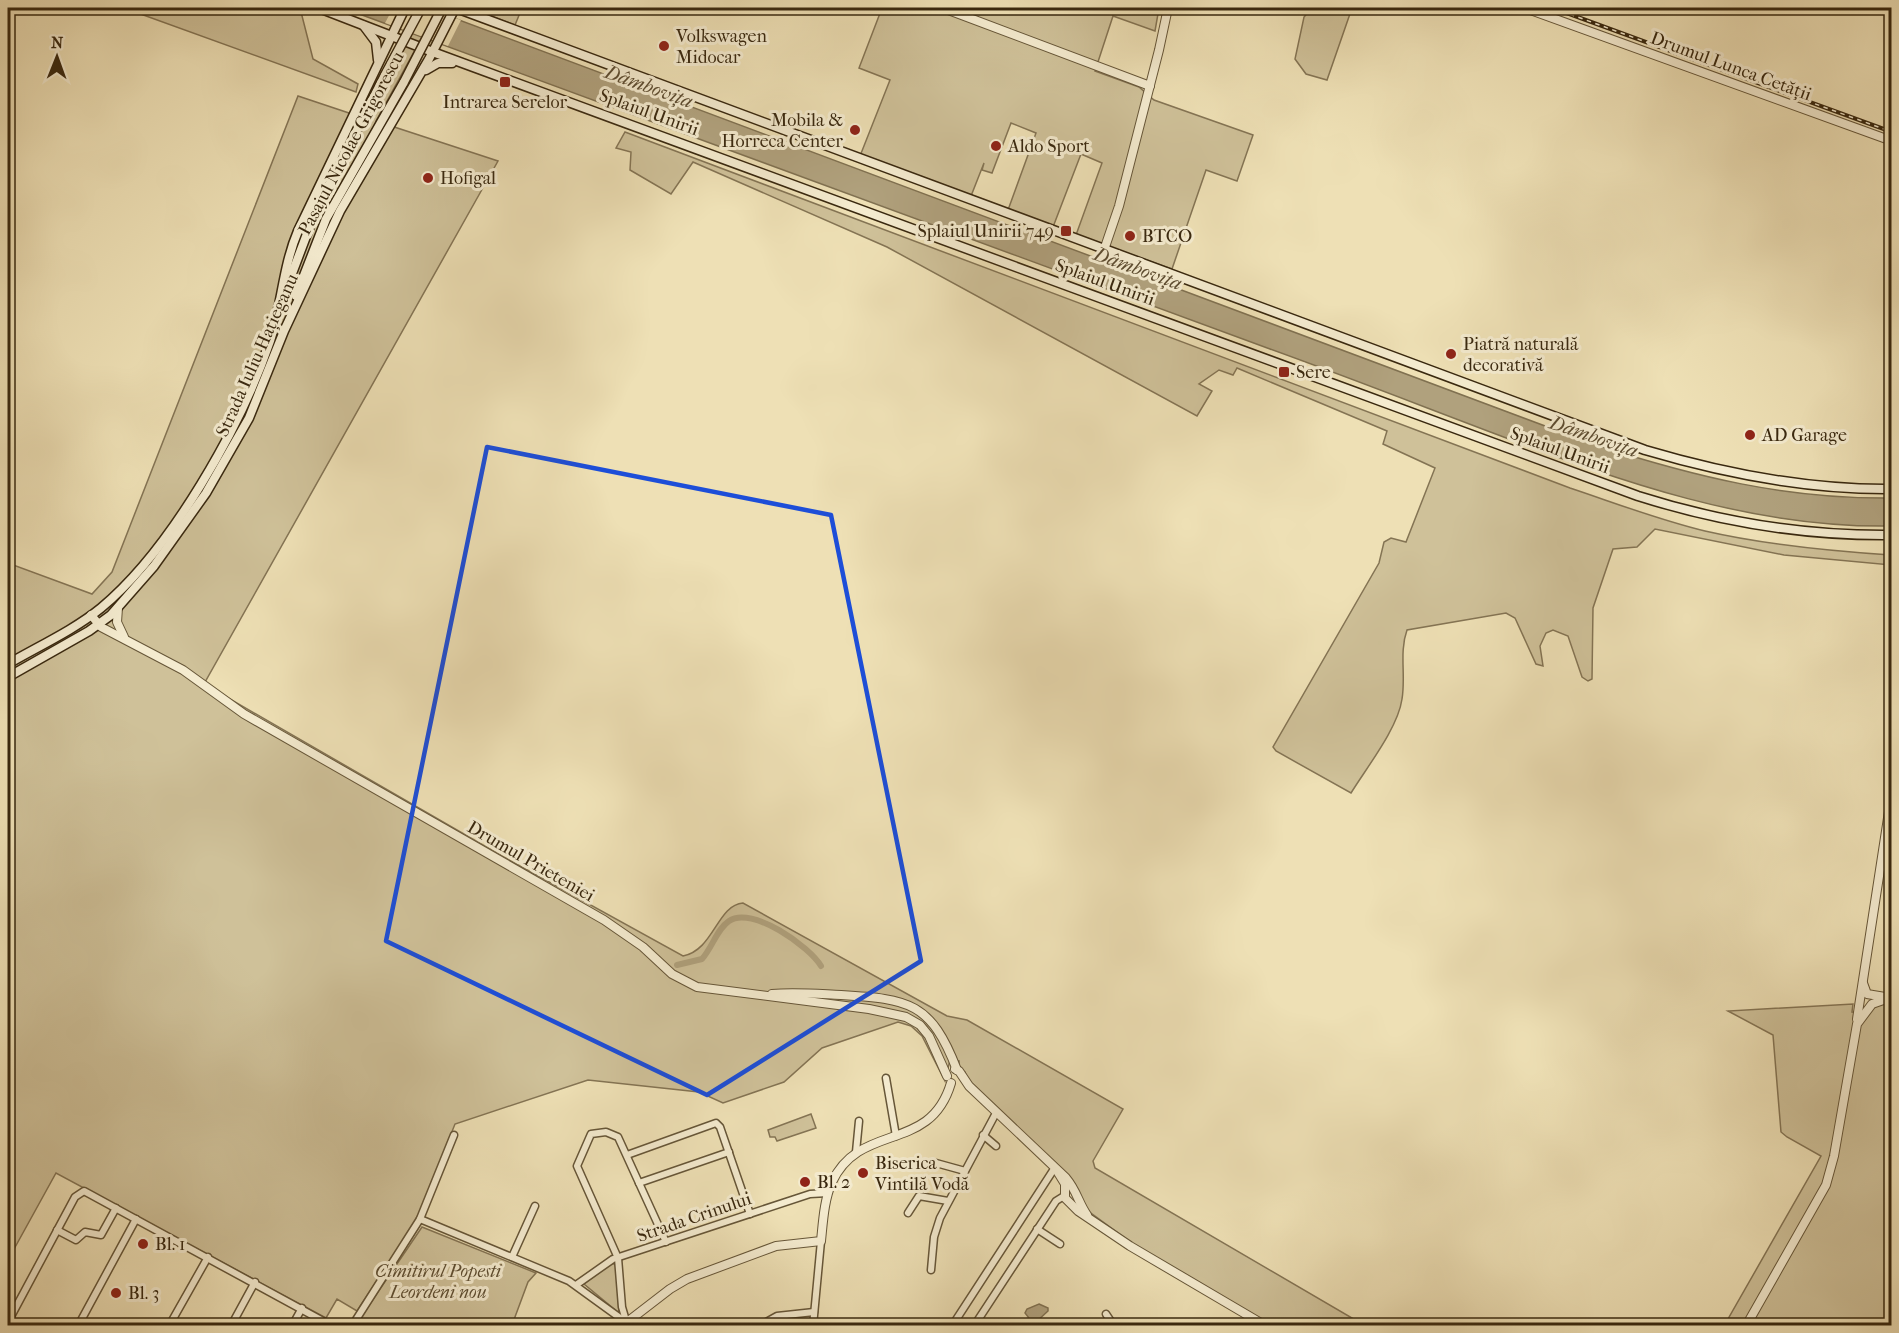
<svg xmlns="http://www.w3.org/2000/svg" width="1899" height="1333" font-family="'IM FELL French Canon',serif">
<rect width="100%" height="100%" fill="#eee0b5"/>
<filter id="stains"><feTurbulence type="fractalNoise" baseFrequency=".00333" numOctaves="4"/><feColorMatrix values="0 0 0 0 .2 0 0 0 0 .09 0 0 0 0 .02 0 0 0 .5 -.17"/></filter>
<radialGradient id="worn" r=".72"><stop offset=".6" stop-color="#630" stop-opacity="0"/><stop offset="1" stop-color="#630" stop-opacity=".3"/></radialGradient>
<g fill="#cfc199" stroke="#847454" stroke-width="1.5">
<polygon points="124,8 300,8 313,59 358,84 356,92"/>
<path d="M424,8H438L376,121L498,161L204,684L502,856L683,956C714,950 717,905 743,903L947,1016L967,1020L1123,1109L1093,1161L1095,1168L1364,1325H1272L1143,1251L1084,1208L1075,1184L969,1084L965,1072L959,1068V1061L950,1060L945,1081L922,1036L911,1026L898,1022L822,1048L784,1082L723,1103L699,1092L588,1080L455,1124L416,1221L357,1311L337,1299L326,1318L56,1173L8,1260V563L92,594L112,572L298,96L367,119Z"/>
<polygon points="483,8 522,8 515,25 481,12"/>
<polygon points="882,8 1159,8 1155,31 1113,16 1095,71 1139,87 1154,100 1253,135 1237,181 1206,170 1172,269 1076,235 1102,163 1081,154 1053,227 1008,210 1036,133 1011,123 992,173 982,170 984,163 971,196 860,156 890,80 859,68"/>
<polygon points="1312,8 1352,8 1327,80 1306,74 1295,59 1304,17"/>
<path d="M625,132L1570,488C1615,503 1659,520 1705,531C1766,545 1829,551 1891,555V565L1784,555L1655,529L1637,547L1613,549L1593,608L1592,679L1588,681L1582,677L1568,636L1553,630L1546,633L1540,646L1543,666L1536,664L1515,618L1506,613L1407,630C1399,652 1406,676 1402,699C1398,728 1367,767 1351,793L1276,751L1273,747L1379,563L1384,542L1391,538L1406,542L1435,468L1383,444L1387,431L1237,368L1233,375L1219,370L1199,384L1212,391L1197,416L887,247L693,162L671,194L630,170L631,152L616,148Z"/>
<polygon points="1891,1000 1891,1325 1724,1326 1821,1156 1787,1137 1781,1132 1773,1035 1728,1011 1853,1004 1852,1012 1868,1013 1878,1005"/>
<polygon points="811,1114 816,1128 777,1141 775,1137 770,1137 768,1130"/>
<polygon points="422,1227 536,1273 528,1282 512,1325 355,1326"/>
<polygon points="612,1263 616,1265 619,1313 584,1284"/>
</g>
<g fill="#b0a17d" stroke="#807151" stroke-width="1.5">
<path d="M343,8H427L1596,445C1696,477 1785,499 1891,498V526C1751,528 1622,482 1493,433C1419,405 1345,376 1270,349C961,235 652,121 343,8Z"/>
<polygon points="1039,1304 1048,1308 1048,1311 1036,1322 1022,1324 1021,1320 1029,1318 1025,1313 1027,1309"/>
</g>
<polygon fill="#eee0b5" points="393,8 427,8 461,20 448,46 385,23"/>
<g fill="none" stroke-linecap="round" stroke-linejoin="round">
<path stroke="#b0a17d" stroke-width="6" d="M677,965L702,959C712,948 717,929 729,921C752,905 810,947 821,966"/>
<defs>
<g id="minor">
<polyline points="886,1078 896,1136"/>
<polyline points="983,1135 996,1146"/>
<polyline points="856,1152 859,1121"/>
<polyline points="627,1155 716,1123 720,1127 750,1214"/>
<polyline points="930,1166 936,1163 965,1171"/>
<polyline points="639,1183 729,1152"/>
<polyline points="908,1213 919,1196 948,1201"/>
<polyline points="420,1219 569,1281 627,1323"/>
<polyline points="1037,1229 1060,1244"/>
<polyline points="57,1230 76,1240 85,1232 101,1235 116,1208"/>
<polyline points="512,1257 535,1206"/>
<polyline points="931,1270 934,1237 940,1218 996,1113"/>
<polyline points="576,1285 613,1259 810,1194 828,1193"/>
<polyline points="1106,1314 1114,1326"/>
<polyline points="8,1322 75,1197 84,1191 332,1326"/>
<polyline points="627,1324 622,1307 618,1258 577,1166 591,1134 606,1132 618,1137 666,1242"/>
<polyline points="78,1326 136,1219"/>
<polyline points="169,1326 208,1257"/>
<polyline points="231,1326 255,1282"/>
<polyline points="292,1326 302,1308"/>
<polyline points="352,1326 420,1219 454,1135"/>
<polyline points="759,1326 777,1316 814,1312"/>
<polyline points="813,1326 821,1241"/>
<polyline points="952,1326 1054,1169"/>
<polyline points="974,1326 1056,1201 1064,1196"/>
</g>
<g id="tertiary">
<polyline points="943,8 1150,86"/>
<polyline points="1525,8 1892,141"/>
<polyline points="1104,250 1119,206 1159,50 1168,8"/>
<polyline points="118,608 117,622 124,637"/>
<polyline points="91,615 101,627 183,670 244,714 604,920 643,947 672,974 697,987 869,1009 906,1017 920,1025 929,1036 947,1076"/>
<polyline points="1863,983 1867,994 1885,997"/>
<path d="M772,994C795,992 818,994 841,995C909,999 931,1002 957,1070"/>
<polyline points="1857,1019 1892,792"/>
<path d="M955,1069L959,1071L969,1086L1066,1178C1077,1191 1078,1202 1087,1215"/>
<polyline points="1057,1171 1065,1184 1065,1198 1078,1211 1130,1246 1266,1326"/>
<path d="M622,1326L670,1289L687,1279L776,1246L821,1241C823,1222 824,1200 832,1182C861,1121 930,1154 951,1083"/>
<polyline points="1746,1326 1826,1185 1834,1156 1857,1024 1872,1004 1892,997"/>
</g>
<g id="secondary">
<path d="M319,8L438,54L1638,496C1720,522 1806,536 1892,535"/>
<path d="M456,8L1645,450C1726,474 1807,490 1892,489"/>
<polyline points="364,26 376,42 378,60"/>
<polyline points="426,70 438,63 452,63"/>
<polyline points="285,292 316,210 385,75"/>
<polyline points="296,296 326,219 404,82"/>
<path d="M8,664C39,646 74,630 101,608C171,550 241,426 270,341C282,304 283,266 298,231L405,8"/>
<polyline points="8,677 89,631 111,615 154,566 206,493 249,418 284,331 340,211 429,59 455,8"/>
</g>
</defs>
<use href="#minor" stroke="#665638" stroke-width="9"/>
<use href="#tertiary" stroke="#665638" stroke-width="10"/>
<use href="#secondary" stroke="#39280f" stroke-width="11"/>
<use href="#minor" stroke="#f4ebcf" stroke-width="6"/>
<use href="#tertiary" stroke="#f4ebcf" stroke-width="8"/>
<use href="#secondary" stroke="#f4ebcf" stroke-width="8"/>
<defs>
<polyline id="rail" points="1553,8 1892,132"/>
</defs>
<use href="#rail" stroke="#39280f" stroke-width="4"/>
<use href="#rail" stroke="#f4ebcf" stroke-width="1.5" stroke-dasharray="4.5" stroke-linecap="butt"/>
<defs>
<g id="secondary-bridge">
<polyline points="385,75 421,8"/>
<polyline points="404,82 442,8"/>
</g>
</defs>
<use href="#secondary-bridge" stroke="#39280f" stroke-width="11" stroke-linecap="butt"/>
<use href="#secondary-bridge" stroke="#f4ebcf" stroke-width="8"/>
</g>
<path fill="none" stroke="#1d4ed8" stroke-width="4.5" stroke-linejoin="round" d="M487,447L831,515L921,961L707,1095L386,941Z"/>
<g fill="#8f2418" stroke="#f4ebcf" stroke-width="2">
<circle cx="664" cy="46" r="6"/>
<rect x="499" y="76" width="12" height="12" rx="3"/>
<circle cx="855" cy="130" r="6"/>
<circle cx="996" cy="146" r="6"/>
<circle cx="428" cy="178" r="6"/>
<rect x="1060" y="225" width="12" height="12" rx="3"/>
<circle cx="1130" cy="236" r="6"/>
<circle cx="1451" cy="354" r="6"/>
<rect x="1278" y="366" width="12" height="12" rx="3"/>
<circle cx="1750" cy="435" r="6"/>
<circle cx="863" cy="1173" r="6"/>
<circle cx="805" cy="1182" r="6"/>
<circle cx="143" cy="1244" r="6"/>
<circle cx="116" cy="1293" r="6"/>
</g>
<g text-anchor="middle" stroke-width="6" stroke-linejoin="round" paint-order="stroke">
<g font-size="18" fill="#39280f" stroke="#f4ebcf" text-anchor="start">
<text x="676" y="42">Volkswagen<tspan x="676" dy="21">Midocar</tspan></text>
<text x="505" y="108" text-anchor="middle">Intrarea Serelor</text>
<text x="843" y="126" text-anchor="end">Mobila &amp;<tspan x="843" dy="21">Horreca Center</tspan></text>
<text x="1008" y="152">Aldo Sport</text>
<text x="440" y="184">Hofigal</text>
<text x="1054" y="237" text-anchor="end">Splaiul Unirii 749</text>
<text x="1142" y="242">BTCO</text>
<text x="1463" y="350">Piatră naturală<tspan x="1463" dy="21">decorativă</tspan></text>
<text x="1296" y="378">Sere</text>
<text x="1762" y="441">AD Garage</text>
<text x="875" y="1169">Biserica<tspan x="875" dy="21">Vintilă Vodă</tspan></text>
<text x="817" y="1188">Bl. 2</text>
<text x="155" y="1250">Bl. 1</text>
<text x="128" y="1299">Bl. 3</text>
</g>
<g font-size="18" fill="#39280f" stroke="#f4ebcf">
<text transform="translate(1731 66) rotate(20)" y="6">Drumul Lunca Cetății</text>
<text transform="translate(649 112) rotate(20)" y="6">Splaiul Unirii</text>
<text transform="translate(351 143) rotate(-62)" y="6">Pasajul Nicolae Grigorescu</text>
<text transform="translate(1105 282) rotate(20)" y="6">Splaiul Unirii</text>
<text transform="translate(257 355) rotate(-66)" y="6">Strada Iuliu Hațieganu</text>
<text transform="translate(1560 450) rotate(20)" y="6">Splaiul Unirii</text>
<text transform="translate(531 861) rotate(30)" y="6">Drumul Prieteniei</text>
<text transform="translate(694 1217) rotate(-19)" y="6">Strada Crinului</text>
</g>
<g font-size="18" font-style="italic" fill="#5e4e32" stroke="#f4ebcf">
<text x="438" y="1277">Cimitirul Popesti<tspan x="438" dy="21">Leordeni nou</tspan></text>
</g>
<g font-size="20" font-style="italic" fill="#5d4c30" stroke="#f4ebcf">
<text transform="translate(649 86) rotate(20)" y="7">Dâmbovița</text>
<text transform="translate(1138 268) rotate(20)" y="7">Dâmbovița</text>
<text transform="translate(1594 436) rotate(19)" y="7">Dâmbovița</text>
</g>
</g>
<rect width="1899" height="1333" fill="none" stroke="#eee0b5" stroke-width="30"/>
<rect x="9" y="9" width="1881" height="1315" fill="none" stroke="#39280f" stroke-width="3"/>
<rect x="15" y="15" width="1869" height="1303" fill="none" stroke="#39280f" stroke-width="1.5"/>
<g transform="translate(57 57) rotate(1)" stroke="#f4ebcf" stroke-width="4.5" paint-order="stroke">
<path d="M0-4.5L10 22L0 15L-10 22Z" fill="#39280f"/>
<text y="-9" font-size="16" font-weight="bold" text-anchor="middle" fill="#39280f">N</text>
</g>
<rect width="100%" height="100%" filter="url(#stains)"/>
<rect width="100%" height="100%" fill="url(#worn)"/>
</svg>
